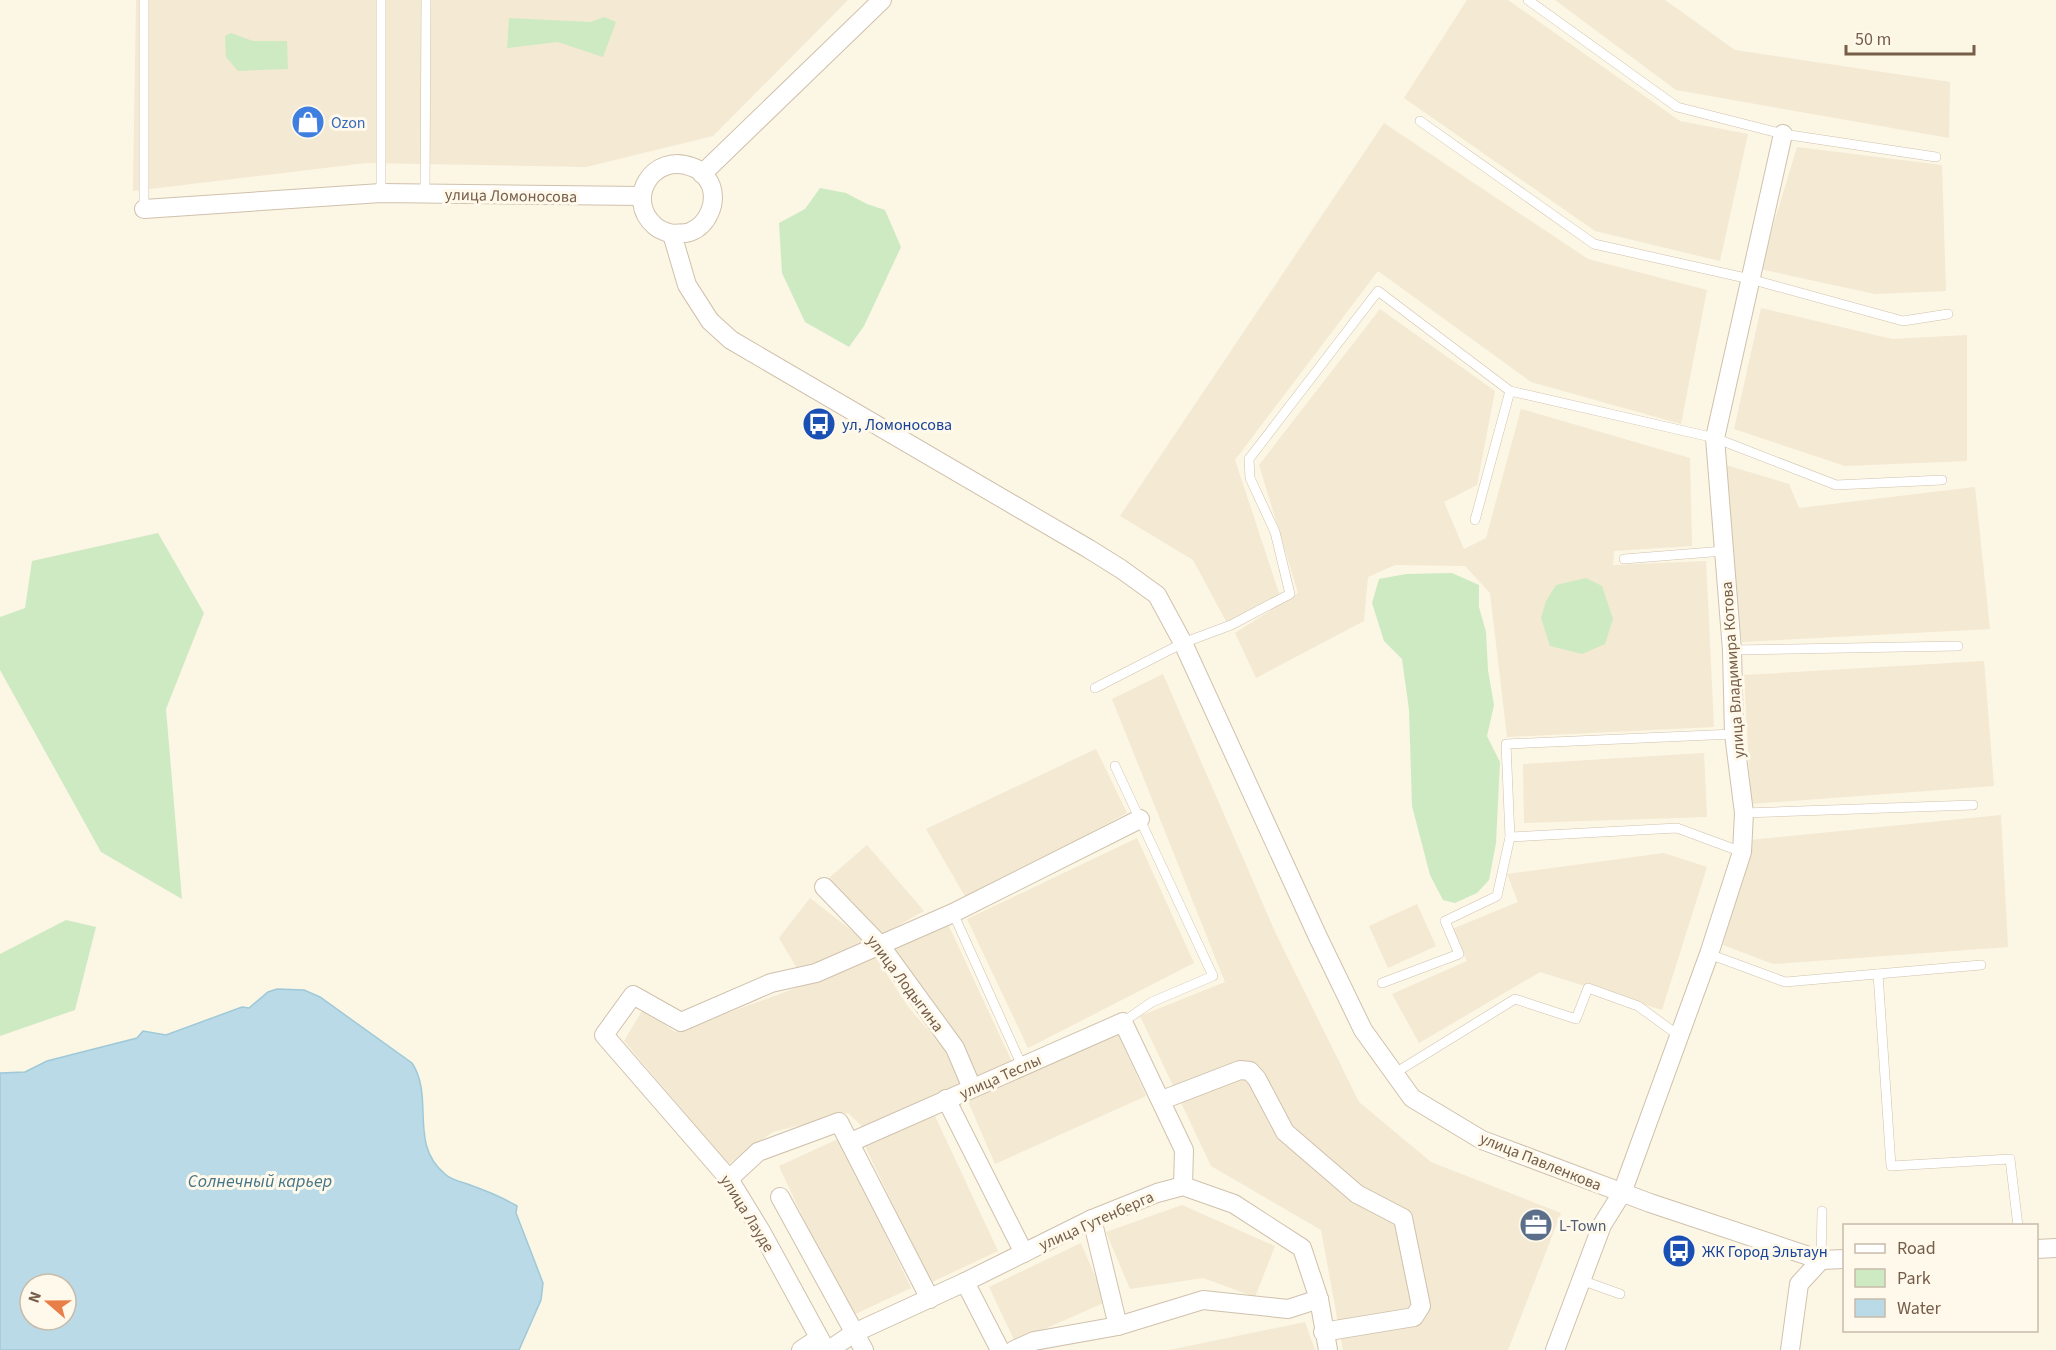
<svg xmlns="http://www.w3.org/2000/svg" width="2056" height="1350" font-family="'Source Sans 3',sans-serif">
<rect width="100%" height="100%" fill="#fcf6e4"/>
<g fill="#f4e9d3">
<polygon points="136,0 848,0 713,136 586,167 366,163 133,191"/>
<polygon points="1467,0 1508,0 1680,121 1748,134 1720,261 1595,231 1404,98"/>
<polygon points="1555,0 1665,0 1735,50 1950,82 1949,138 1676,90"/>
<polygon points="1384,123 1588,259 1707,290 1681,424 1531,382 1378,271 1235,460 1280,596 1227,623 1193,560 1120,516"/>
<polygon points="1797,147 1942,165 1946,291 1875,294 1760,269"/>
<polygon points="1761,308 1892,339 1967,335 1967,461 1845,466 1734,429"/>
<polygon points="1380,309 1495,391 1477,485 1444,502 1464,549 1486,538 1521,409 1690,458 1692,546 1614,551 1613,565 1706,561 1714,727 1507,737 1490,593 1465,566 1395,565 1368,577 1364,621 1256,678 1235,633 1298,593 1259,465"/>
<polygon points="1719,463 1789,484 1799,508 1975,487 1990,629 1742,642"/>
<polygon points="1984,661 1994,786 1751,804 1744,675"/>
<polygon points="1163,674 1276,934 1359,1102 1431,1162 1561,1213 1508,1350 1343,1350 1321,1230 1211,1166 1140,1016 1225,982 1112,699"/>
<polygon points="1096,749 1127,813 967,900 926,829"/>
<polygon points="1704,753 1707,817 1524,823 1523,764"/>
<polygon points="2001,815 2008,947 1773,964 1723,945 1751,840"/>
<polygon points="1137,838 1194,963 1028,1048 967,919"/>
<polygon points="867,845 924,911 883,934 829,878"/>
<polygon points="1664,853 1707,867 1662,1010 1540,972 1419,1043 1392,994 1467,961 1452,929 1518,902 1507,874"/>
<polygon points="810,898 865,941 798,970 779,938"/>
<polygon points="1417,904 1436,946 1388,968 1369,926"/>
<polygon points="947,922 1013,1064 976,1079 890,950"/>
<polygon points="875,956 909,1008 946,1050 962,1083 865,1129 848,1113 773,1132 728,1164 624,1041 643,1009 675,1032 788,991"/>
<polygon points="1117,1032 1146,1096 995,1164 967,1099"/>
<polygon points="934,1114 998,1251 930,1283 865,1146"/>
<polygon points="840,1138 911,1288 849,1317 779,1166"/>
<polygon points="1182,1205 1275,1246 1255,1297 1203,1278 1130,1289 1106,1232"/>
<polygon points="1081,1243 1106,1302 1015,1342 989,1287"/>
<polygon points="1305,1322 1315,1350 1169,1350"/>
</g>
<g fill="#ceeac3">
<polygon points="604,17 616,22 603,57 558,42 507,48 509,18 591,22"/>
<polygon points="231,33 253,41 287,41 288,69 238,71 226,57 225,36"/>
<polygon points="820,188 846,193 867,204 885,210 901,247 864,326 849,347 805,322 782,273 779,223 805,209"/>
<polygon points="158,533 204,613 166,709 182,899 101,852 0,670 0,617 25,608 32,561"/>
<polygon points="1452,573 1479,585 1479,607 1486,632 1488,670 1494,705 1487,736 1500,762 1496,843 1489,880 1477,893 1455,903 1443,900 1430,875 1412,806 1409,710 1402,659 1384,641 1372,603 1379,579 1406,574"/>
<polygon points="1586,578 1602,586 1613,619 1605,644 1582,654 1550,646 1541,618 1546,601 1556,585"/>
<polygon points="66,920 96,927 75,1010 0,1036 0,954"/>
</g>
<path fill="#b9dae6" stroke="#9fc9d8" stroke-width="1.5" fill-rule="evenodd" d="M277,989L304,990L320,997L412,1063C435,1098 408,1144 445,1174C451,1180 462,1182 470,1185C487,1191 502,1197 517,1206L516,1213L543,1283L541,1300L519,1350H0V1073L25,1072L47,1061L137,1038L143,1031L166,1035L242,1007L249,1008L268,992ZM30,1284H66V1320H30Z"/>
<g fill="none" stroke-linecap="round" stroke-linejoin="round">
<defs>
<g id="service">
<polyline points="1528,0 1677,107 1783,134 1936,157"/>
<polyline points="1420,121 1594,244 1750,279 1903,321 1948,314"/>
<polyline points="381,193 381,0"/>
<polyline points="425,193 426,0"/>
<polyline points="144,209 144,0"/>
<polyline points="1475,520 1510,391"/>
<polyline points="1624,559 1724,551"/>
<polyline points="1732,650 1958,646"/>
<polyline points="1095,688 1183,643 1231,625 1290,594 1275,532 1250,478 1249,459 1378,291 1510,391 1715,438 1836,485 1942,480"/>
<polyline points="1115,766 1213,976 1152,1002 1123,1022"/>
<polyline points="1744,813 1973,805"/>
<polyline points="1510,837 1677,828 1742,852"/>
<polyline points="953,913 1022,1066"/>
<polyline points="1709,954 1785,982 1981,965"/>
<polyline points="1878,974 1891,1166 2010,1159 2018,1226"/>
<polyline points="1382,983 1459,954 1445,921 1497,896 1510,837 1506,744 1734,734"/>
<polyline points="1395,1073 1515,999 1576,1019 1588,988 1638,1006 1678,1035"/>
<polyline points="1821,1260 1822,1211"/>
<polyline points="1581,1280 1620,1294"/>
</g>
<g id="minor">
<polyline points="702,174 882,0"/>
<polyline points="144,209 381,193 642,196"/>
<path d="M672,234C677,233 685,234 690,232C708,225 717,203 711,186C708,178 700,169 692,167C653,152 624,199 655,226C659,230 666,232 672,234L687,285L710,321L731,340L1089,549L1121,569L1157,595L1183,643L1318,937L1363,1030L1412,1098L1482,1140L1650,1203L1821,1260L1844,1259"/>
<polyline points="824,887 880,945 955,1048 972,1088"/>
<polyline points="946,1099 1024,1253"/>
<polyline points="1162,1100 1240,1070 1250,1071 1257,1079 1285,1132 1357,1194 1403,1218 1421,1306 1414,1317 1323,1332"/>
<polyline points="851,1142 1123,1022 1184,1150 1183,1186"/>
<polyline points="729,1179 758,1152 839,1122 930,1299"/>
<polyline points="780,1197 864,1350"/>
<polyline points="1092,1219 1118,1326"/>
<polyline points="2036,1249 2056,1248"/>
<polyline points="965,1282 1000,1350"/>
<polyline points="801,1350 819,1338"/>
<polyline points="826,1350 762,1233 729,1179 604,1035 633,995 681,1022 771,983 816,973 953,913 1140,819"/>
<polyline points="829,1350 854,1333 965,1282 1092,1219 1157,1193 1183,1186 1234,1204 1302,1248 1319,1299 1328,1350"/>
<polyline points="1014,1350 1034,1341 1118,1326 1203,1300 1288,1309 1319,1299"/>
<polyline points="1555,1350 1602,1225 1622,1193 1709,954 1742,852 1744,813 1734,734 1732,650 1715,438 1783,134"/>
<polyline points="1790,1350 1799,1284 1821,1260"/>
</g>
</defs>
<use href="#service" stroke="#d0c1ad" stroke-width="10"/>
<use href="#minor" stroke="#d0c1ad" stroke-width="20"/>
<use href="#service" stroke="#fff" stroke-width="9"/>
<use href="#minor" stroke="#fff" stroke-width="18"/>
</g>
<defs>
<symbol id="shop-disc" viewBox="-11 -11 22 22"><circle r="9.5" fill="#3f7fe0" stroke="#fff9eb"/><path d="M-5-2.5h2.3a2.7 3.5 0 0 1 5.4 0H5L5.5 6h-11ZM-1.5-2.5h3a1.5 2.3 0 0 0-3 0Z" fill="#fff"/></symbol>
<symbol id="bus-disc" viewBox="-11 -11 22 22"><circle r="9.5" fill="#1a4fb4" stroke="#fff9eb"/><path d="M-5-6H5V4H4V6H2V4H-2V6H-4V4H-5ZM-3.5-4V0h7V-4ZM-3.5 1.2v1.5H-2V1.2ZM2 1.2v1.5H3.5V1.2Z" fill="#fff"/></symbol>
<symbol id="office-disc" viewBox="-11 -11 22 22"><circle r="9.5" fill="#5c6f8a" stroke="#fff9eb"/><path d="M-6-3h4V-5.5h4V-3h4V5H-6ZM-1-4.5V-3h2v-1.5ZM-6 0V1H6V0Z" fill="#fff"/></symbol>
</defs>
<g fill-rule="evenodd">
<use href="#shop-disc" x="289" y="103" width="38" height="38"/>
<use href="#bus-disc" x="800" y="405" width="38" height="38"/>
<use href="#office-disc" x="1517" y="1206" width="38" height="38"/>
<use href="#bus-disc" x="1660" y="1232" width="38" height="38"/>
</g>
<g text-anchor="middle" stroke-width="6" stroke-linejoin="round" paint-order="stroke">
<g font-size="16" fill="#366cbe" stroke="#fff9eb" text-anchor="start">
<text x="331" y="128">Ozon</text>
</g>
<g font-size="16" fill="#765e49" stroke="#fff9eb">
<text transform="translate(511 195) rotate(1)" y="6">улица Ломоносова</text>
<text transform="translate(1732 670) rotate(-94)" y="6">улица Владимира Котова</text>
<text transform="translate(906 983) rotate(53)" y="6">улица Лодыгина</text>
<text transform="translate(1000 1076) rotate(-24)" y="6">улица Теслы</text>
<text transform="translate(1541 1161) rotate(22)" y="6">улица Павленкова</text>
<text transform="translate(748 1213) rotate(58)" y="6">улица Лауде</text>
<text transform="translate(1096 1220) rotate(-24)" y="6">улица Гутенберга</text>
</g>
<g font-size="16" fill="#164399" stroke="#fff9eb" text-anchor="start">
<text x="842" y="430">ул, Ломоносова</text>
<text x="1702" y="1257">ЖК Город Эльтаун</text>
</g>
<g font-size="16" fill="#4e5e75" stroke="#fff9eb" text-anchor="start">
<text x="1559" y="1231">L-Town</text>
</g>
<g font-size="18" font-style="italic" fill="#437589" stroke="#fff9eb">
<text x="260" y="1187">Солнечный карьер</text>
</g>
</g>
<rect x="1843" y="1224" width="195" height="108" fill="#fff9eb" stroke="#c8bbaa" stroke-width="1.5"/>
<rect x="1855" y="1244" width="30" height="9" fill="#ffffff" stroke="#c8bbaa" stroke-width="1.5"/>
<text x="1897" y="1254" font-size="18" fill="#765e49">Road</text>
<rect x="1855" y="1269" width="30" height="18" fill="#ceeac3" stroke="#c8bbaa" stroke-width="1.5"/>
<text x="1897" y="1284" font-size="18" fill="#765e49">Park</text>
<rect x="1855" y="1299" width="30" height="18" fill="#b9dae6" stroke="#c8bbaa" stroke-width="1.5"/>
<text x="1897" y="1314" font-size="18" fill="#765e49">Water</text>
<g transform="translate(48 1302) rotate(290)"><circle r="28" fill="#fff9eb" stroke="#c8bbaa" stroke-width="1.5"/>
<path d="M0-4.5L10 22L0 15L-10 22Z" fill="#e87f48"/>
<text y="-9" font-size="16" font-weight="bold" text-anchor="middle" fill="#765e49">N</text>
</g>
<path d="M1846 45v9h128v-9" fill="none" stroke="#765e49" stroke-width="3"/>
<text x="1855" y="45" font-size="18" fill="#765e49" stroke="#fff9eb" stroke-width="4.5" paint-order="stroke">50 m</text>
</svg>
